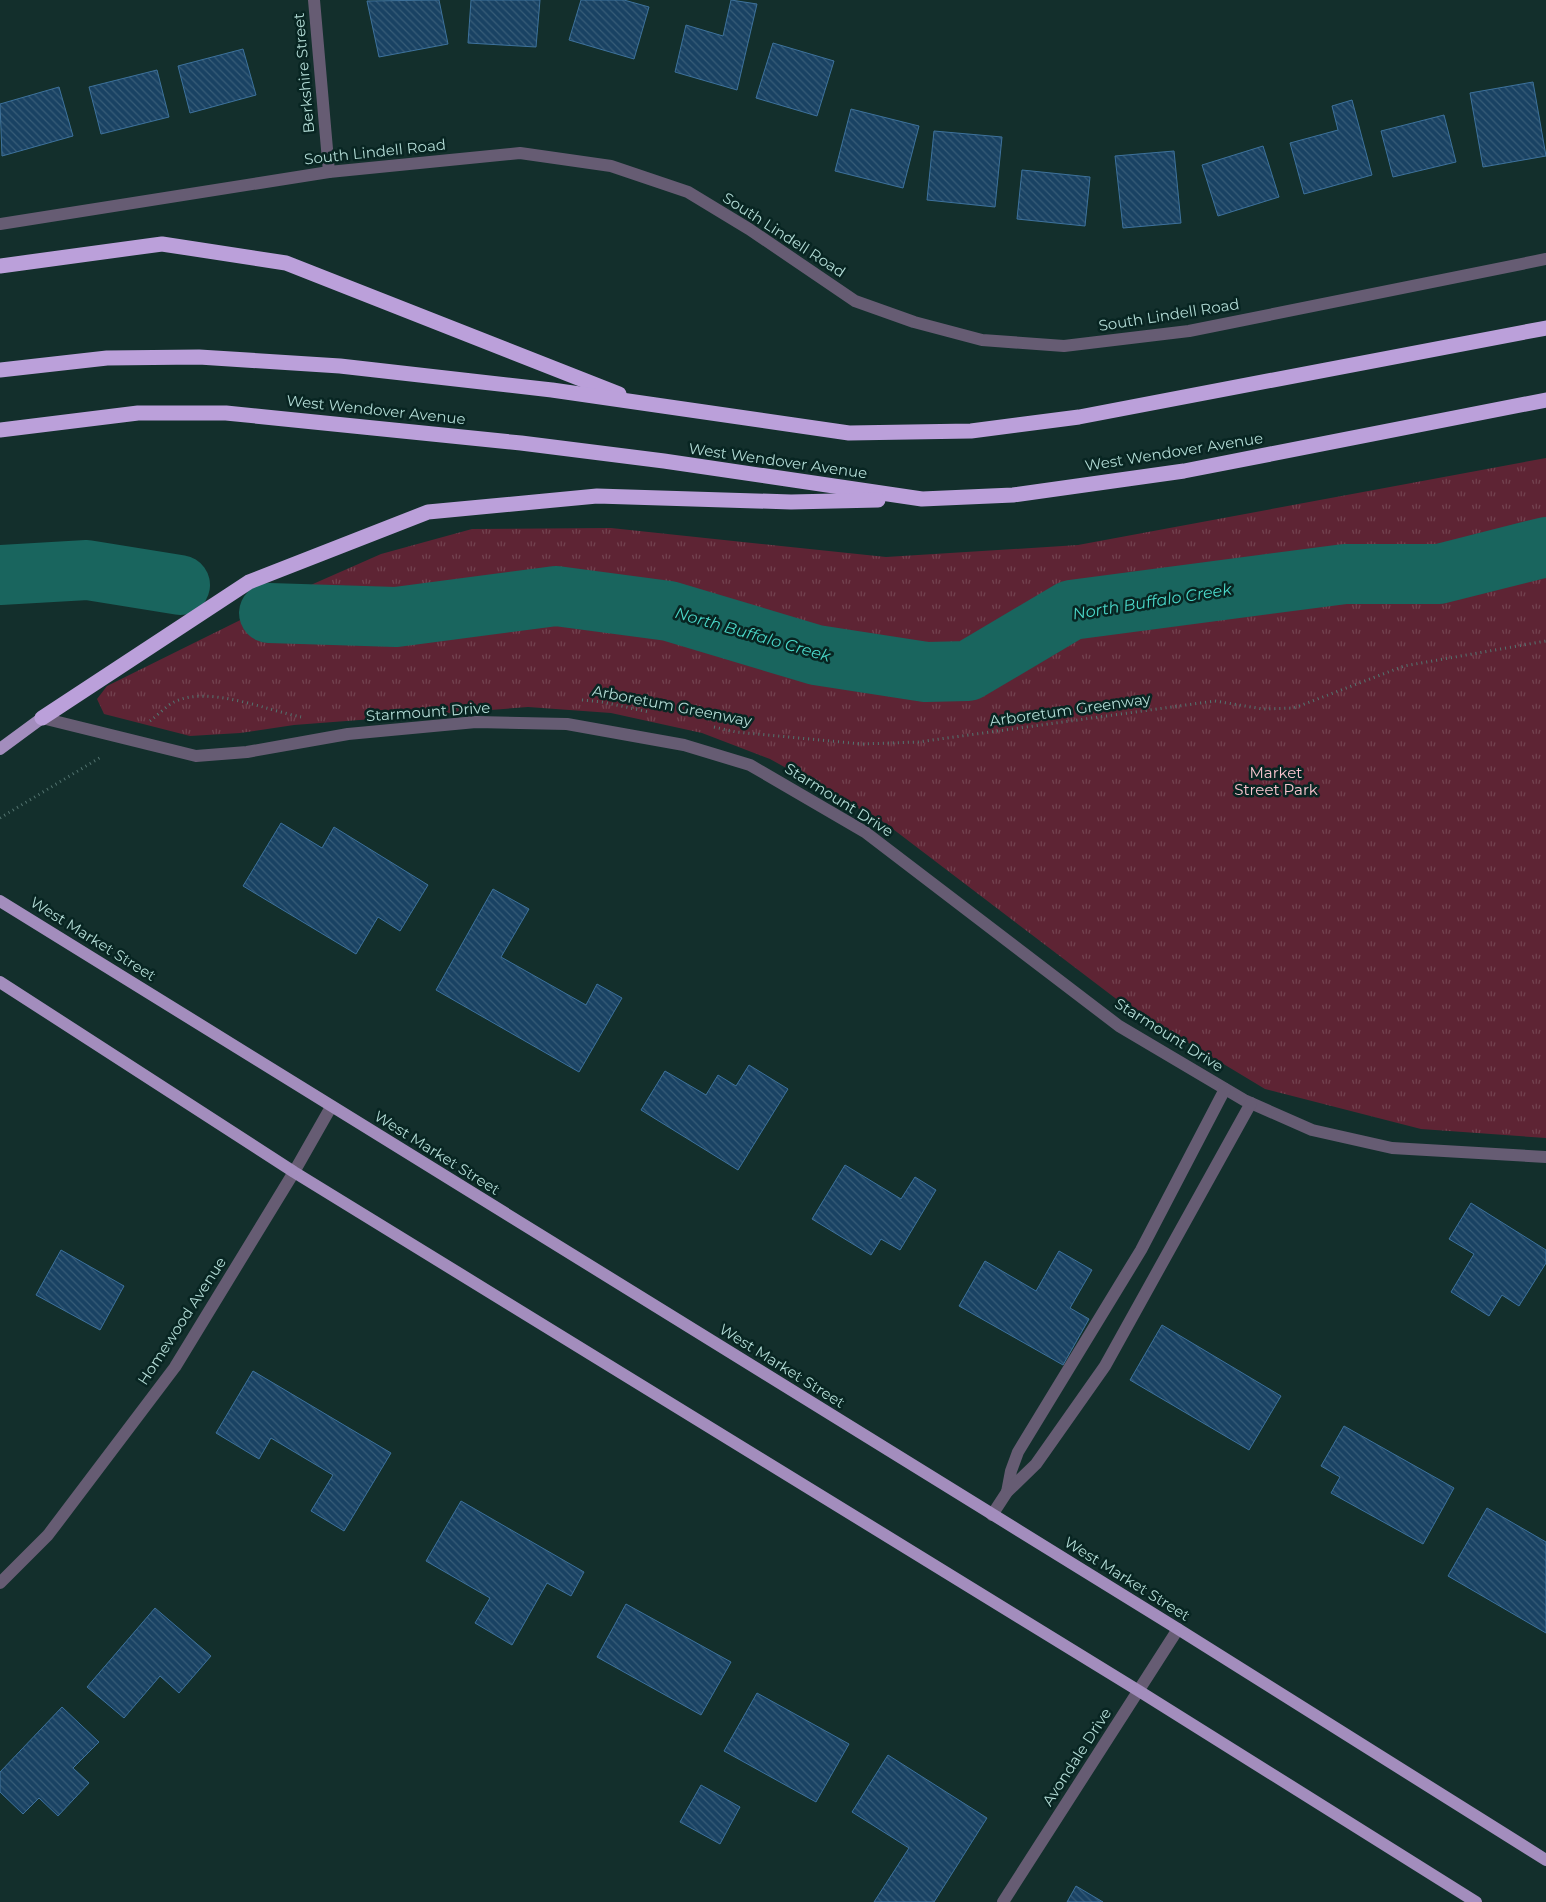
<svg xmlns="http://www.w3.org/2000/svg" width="1546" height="1902" font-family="Montserrat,sans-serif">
<defs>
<pattern id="park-tufts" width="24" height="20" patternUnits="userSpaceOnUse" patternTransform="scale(1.25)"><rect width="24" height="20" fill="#5e2434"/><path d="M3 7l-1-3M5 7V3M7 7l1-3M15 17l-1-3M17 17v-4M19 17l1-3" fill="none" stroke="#734350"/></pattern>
<pattern id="building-back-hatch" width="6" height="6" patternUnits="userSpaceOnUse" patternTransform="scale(1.25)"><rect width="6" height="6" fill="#194263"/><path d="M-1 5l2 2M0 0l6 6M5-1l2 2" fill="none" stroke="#385d78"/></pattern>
</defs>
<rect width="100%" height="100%" fill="#132f2c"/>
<polygon fill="url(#park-tufts)" points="1546,458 1546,1138 1421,1129 1265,1089 1119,1001 885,823 770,759 702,733 611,713 528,707 294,725 240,733 190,736 104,714 97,699 107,686 313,584 381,554 472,529 611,528 886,557 1078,545"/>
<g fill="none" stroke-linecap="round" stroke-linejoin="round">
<g stroke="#19655e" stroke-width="60">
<polyline points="0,575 87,570 180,585"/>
<polyline points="269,613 396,617 556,596 669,611 816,655 926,672 968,671 1071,610 1345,574 1439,574 1546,547"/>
</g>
</g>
<g fill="url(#building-back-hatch)" stroke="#3e729c">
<polygon points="439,0 448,44 379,57 367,1"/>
<polygon points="471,0 540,0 536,47 468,43"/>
<polygon points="581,0 624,0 649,7 634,59 569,40"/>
<polygon points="731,0 757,4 737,90 675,72 686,25 723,36"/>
<polygon points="773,43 834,61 817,116 756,98"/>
<polygon points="243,49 256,95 190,113 178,66"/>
<polygon points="157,70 169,117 101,134 89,87"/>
<polygon points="1533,82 1546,156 1483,167 1470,93"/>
<polygon points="59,87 73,136 2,156 0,104"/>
<polygon points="1352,100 1372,175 1304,194 1290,143 1338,130 1332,106"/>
<polygon points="851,109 919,126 903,188 835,171"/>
<polygon points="1444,115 1456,162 1393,177 1381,131"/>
<polygon points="934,131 1002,137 995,207 927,200"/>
<polygon points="1263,146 1279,197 1218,216 1202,165"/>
<polygon points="1174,151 1181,223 1123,228 1115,156"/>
<polygon points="1022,170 1090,177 1085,226 1017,219"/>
<polygon points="281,823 322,848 334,827 428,885 400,931 378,917 356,954 243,886"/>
<polygon points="493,889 529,909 501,957 586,1005 597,984 622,998 579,1072 436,990"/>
<polygon points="749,1065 788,1089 738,1170 641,1110 665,1071 706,1095 718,1075 736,1086"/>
<polygon points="845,1165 901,1199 915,1177 936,1190 900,1250 881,1239 871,1255 812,1219"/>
<polygon points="1471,1203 1546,1250 1546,1263 1519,1306 1502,1295 1489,1316 1451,1292 1474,1254 1449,1239"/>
<polygon points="61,1250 124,1286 100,1330 36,1295"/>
<polygon points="1059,1251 1092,1270 1070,1308 1089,1319 1063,1365 959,1306 985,1261 1036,1291"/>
<polygon points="1162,1325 1281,1396 1249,1450 1130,1380"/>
<polygon points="253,1371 391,1453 344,1531 311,1511 333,1475 271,1438 259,1459 216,1433"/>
<polygon points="1344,1426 1454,1488 1423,1544 1331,1493 1340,1477 1321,1466"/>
<polygon points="461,1501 584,1572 571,1596 547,1583 512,1645 475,1623 490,1598 426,1561"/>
<polygon points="1487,1508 1546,1542 1546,1633 1448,1576"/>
<polygon points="626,1604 731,1662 701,1715 597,1657"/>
<polygon points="155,1608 211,1656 179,1693 160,1676 124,1718 87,1687"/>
<polygon points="757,1693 849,1744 816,1802 724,1751"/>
<polygon points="62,1707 99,1742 73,1768 89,1783 58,1816 39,1798 23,1814 0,1792 0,1772"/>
<polygon points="888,1755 987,1818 934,1902 874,1902 909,1848 852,1812"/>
<polygon points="701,1785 740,1807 720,1844 680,1822"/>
<polygon points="1076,1886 1103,1902 1067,1902"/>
</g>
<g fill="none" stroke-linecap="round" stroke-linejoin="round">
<g stroke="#547571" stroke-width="3" stroke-dasharray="1 4" stroke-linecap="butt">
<polyline points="582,700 602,702 649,712"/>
<path d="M150,721C158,715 166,706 174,702C208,685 266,710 301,717"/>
<polyline points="714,727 736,732 862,744 918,742 1215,701 1263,709 1294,708 1404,666 1546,641"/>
<polyline points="0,818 101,757"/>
</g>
<g stroke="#665c73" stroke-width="12">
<polyline points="314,0 329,172"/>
<polyline points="0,224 329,172 520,153 611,166 688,192 749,229 855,301 914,322 982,340 1064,346 1189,331 1546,259"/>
<polyline points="42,718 196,756 247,752 348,734 476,722 567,724 684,745 750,765 865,832 1119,1026 1244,1100 1312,1130 1392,1148 1546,1157"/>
<polyline points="1007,1492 1011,1471 1018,1452 1141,1250 1225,1089"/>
<polyline points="992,1515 1007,1492 1036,1464 1105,1366 1251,1103"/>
<polyline points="0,1583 48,1535 175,1367 294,1172 331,1107"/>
<polyline points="1003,1902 1178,1629"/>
</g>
<g stroke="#a38dbd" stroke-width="12">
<polyline points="0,749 42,718"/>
<polyline points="0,901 1178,1629 1546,1860"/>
<polyline points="0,982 294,1172 1139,1691 1476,1902"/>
</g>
<g stroke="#bba0da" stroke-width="15">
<polyline points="0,266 162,244 286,263 619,394"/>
<polyline points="0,370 107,358 199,357 340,366 552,390 849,433 971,431 1079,417 1546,328"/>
<polyline points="0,430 138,413 226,413 521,443 664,461 922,499 1013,495 1184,471 1546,400"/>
<polyline points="42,718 249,582 428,512 597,496 791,502 878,500"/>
</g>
</g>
<g text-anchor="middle" stroke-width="5" stroke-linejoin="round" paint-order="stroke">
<g font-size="15" fill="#b2dbd5" stroke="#082522">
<text transform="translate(304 73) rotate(-95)" y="5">Berkshire Street</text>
<text transform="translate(375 152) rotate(-6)" y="5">South Lindell Road</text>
<text transform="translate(784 235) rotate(33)" y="5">South Lindell Road</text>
<text transform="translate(1169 315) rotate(-9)" y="5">South Lindell Road</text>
<text transform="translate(376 410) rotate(6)" y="5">West Wendover Avenue</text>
<text transform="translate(1174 452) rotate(-9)" y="5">West Wendover Avenue</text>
<text transform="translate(778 461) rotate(8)" y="5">West Wendover Avenue</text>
<text transform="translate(672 706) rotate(11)" y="5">Arboretum Greenway</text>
<text transform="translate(1070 710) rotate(-8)" y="5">Arboretum Greenway</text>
<text transform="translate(428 712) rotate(-4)" y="5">Starmount Drive</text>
<text transform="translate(839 800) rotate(32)" y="5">Starmount Drive</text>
<text transform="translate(93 939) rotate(32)" y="5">West Market Street</text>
<text transform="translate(1169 1035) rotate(32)" y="5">Starmount Drive</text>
<text transform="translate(437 1153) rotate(32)" y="5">West Market Street</text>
<text transform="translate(182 1321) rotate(-57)" y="5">Homewood Avenue</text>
<text transform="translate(782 1366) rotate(32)" y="5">West Market Street</text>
<text transform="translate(1127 1579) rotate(32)" y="5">West Market Street</text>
<text transform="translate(1077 1757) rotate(-57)" y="5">Avondale Drive</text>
</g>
<g font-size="15" fill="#f9c5cf" stroke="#082522">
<text x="1276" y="778">Market<tspan x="1276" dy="17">Street Park</tspan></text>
</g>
<g font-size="16" font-style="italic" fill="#4bd8c9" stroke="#082522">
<text transform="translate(1152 601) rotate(-9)" y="6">North Buffalo Creek</text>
<text transform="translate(753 634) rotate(16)" y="6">North Buffalo Creek</text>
</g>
</g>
</svg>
